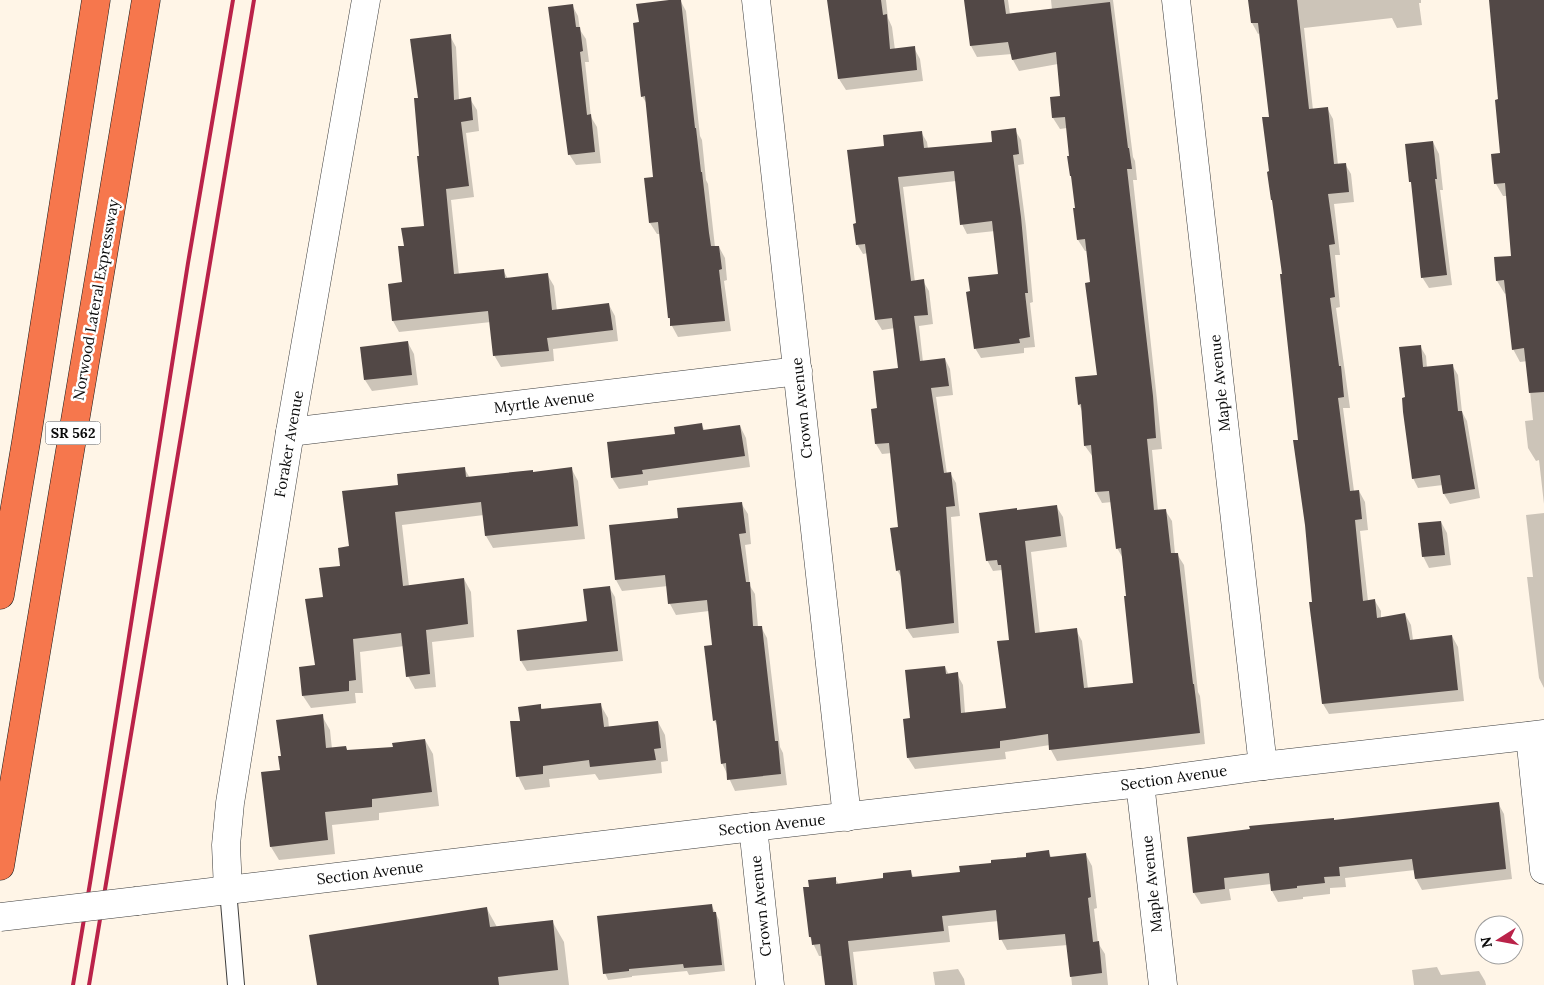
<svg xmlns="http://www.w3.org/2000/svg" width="1544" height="985" font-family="Lora,serif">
<rect width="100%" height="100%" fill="#fff5e7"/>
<g fill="#0003">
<polygon points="680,0 686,11 700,136 702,140 706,180 708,184 715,247 719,247 725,258 727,280 724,281 731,331 678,337 672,326 669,317 661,234 657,234 650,223 645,179 654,178 647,104 642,96 640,23"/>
<polygon points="828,0 886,0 888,18 892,27 895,50 914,48 920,59 923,81 846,90 839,79"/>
<polygon points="966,0 1008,0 1010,14 1052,10 1051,0 1113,0 1133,157 1135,161 1137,180 1133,180 1158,409 1162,449 1152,450 1158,511 1165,510 1172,521 1175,554 1177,554 1184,565 1198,692 1200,696 1205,744 1057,761 1051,750 1050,745 1005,752 1006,759 915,769 908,758 904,720 911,720 945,667 949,675 957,674 963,685 965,713 1007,709 1010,641 1002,570 993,571 987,560 1017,512 1056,506 1063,517 1067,547 1031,552 1040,634 1076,630 1082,641 1088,689 1135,684 1124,560 1117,548 1112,502 1102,503 1096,492 1093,457 1085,446 1082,411 1079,404 1099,376 1088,251 1085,251 1078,240 1076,209 1073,180 1071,176 1071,157 1067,128 1060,129 1053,118 1051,98 1061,97 1058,64 1019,71 1013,60 1012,54 977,57 971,46"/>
<polygon points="1250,0 1421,0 1421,3 1419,3 1422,25 1397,28 1392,18 1304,28 1313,110 1327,108 1333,119 1338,165 1345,164 1351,174 1354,202 1334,204 1340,255 1335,255 1340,307 1336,308 1350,408 1343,408 1354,491 1359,491 1365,502 1368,530 1360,531 1368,601 1375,601 1381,611 1381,618 1405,614 1411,625 1413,640 1452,636 1458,647 1464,701 1329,714 1323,704 1283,275 1274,204 1272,200 1270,172 1270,118 1260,33 1258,34 1252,23"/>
<polygon points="1490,0 1544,0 1544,504 1539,460 1536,461 1528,448 1525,421 1533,420 1527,361 1520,362 1513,349 1506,293 1505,294 1497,281 1495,258 1513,257 1507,196 1503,196 1496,184 1501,154 1499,100"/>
<polygon points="572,5 578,16 580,30 586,39 589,62 585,62 591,117 597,127 601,163 576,165 569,154"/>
<polygon points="450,36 456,47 459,100 470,99 477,110 479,131 466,133 474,197 451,200 459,275 503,270 508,279 547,274 554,286 557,311 609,305 615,316 618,341 553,349 554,361 501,367 494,355 491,322 399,332 393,321 389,285 404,283 405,247 425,227 421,157 419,99"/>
<polygon points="1015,130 1021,140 1024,164 1018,165 1026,227 1033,302 1030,303 1035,347 1024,348 1024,353 981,358 975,348 999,275 995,231 967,234 962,224 956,181 903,187 915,282 923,281 929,291 933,324 919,326 923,362 945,359 950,369 953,395 936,397 947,474 950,473 956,483 960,516 951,517 959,633 913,638 907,629 903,580 897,570 900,528 892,453 882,454 876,444 879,409 900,370 895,328 882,330 876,320 868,253 863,254 857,244 858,225 886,147 921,132 927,142 928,149 993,143"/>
<polygon points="1433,142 1439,154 1443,190 1440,190 1452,285 1429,288 1422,277 1413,185 1411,182"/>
<polygon points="408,343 414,354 418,385 372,391 365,380"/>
<polygon points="1420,346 1426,356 1427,368 1452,365 1458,375 1462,412 1467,421 1480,498 1450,504 1444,494 1443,485 1418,488 1413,478 1406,399"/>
<polygon points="701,424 705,431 740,426 746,438 750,467 648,481 648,485 619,489 612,478 609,443 677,435"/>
<polygon points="464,468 470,478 533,473 571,468 578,481 585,539 493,548 486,536 484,515 402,525 409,586 464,579 471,592 474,637 432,642 436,687 415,689 408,676 404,646 360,652 363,693 355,693 356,703 311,708 303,696 317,666 324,598 350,547 399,486"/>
<polygon points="741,503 748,514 751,544 745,545 750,586 755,594 758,627 761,627 767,638 780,747 783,753 787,785 735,791 722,763 718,727 714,720 714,646 709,611 676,615 670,604 668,586 622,591 616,580 680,519"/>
<polygon points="1544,513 1544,688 1539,678 1527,577 1533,577 1526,515"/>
<polygon points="1441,522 1447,533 1451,565 1429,568 1423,556"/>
<polygon points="609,587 615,597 623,661 527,671 521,661 588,622"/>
<polygon points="600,704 608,718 609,728 658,722 665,735 668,761 661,762 662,773 599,780 595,774 549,779 550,787 525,790 518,776 521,722 540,706 543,710"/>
<polygon points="322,716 330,730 332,749 348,752 394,748 425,740 433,754 439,806 379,813 379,820 332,825 335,854 279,860 271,847 281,771"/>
<polygon points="1498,803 1504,814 1512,879 1422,890 1416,879 1415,870 1345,878 1346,887 1330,888 1330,894 1303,897 1303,899 1278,902 1272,891 1271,884 1229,889 1231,900 1201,904 1194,893 1335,821"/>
<polygon points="1048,852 1052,858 1086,855 1092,866 1097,908 1094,909 1098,943 1105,954 1108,985 1072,985 1068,945 1007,950 1001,939 999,921 948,926 950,942 853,952 857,985 826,985 823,956 819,956 810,937 805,888 810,888 835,878 839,885 885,879 910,871 914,878 961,873 993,864 1028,858"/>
<polygon points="712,906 719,920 725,971 689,975 687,971 632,976 632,977 608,980 605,973"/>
<polygon points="487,909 497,927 552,921 564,942 569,985 318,985"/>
<polygon points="1437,967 1441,975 1479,971 1485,981 1486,985 1414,985 1412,970"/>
<polygon points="958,969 964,979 965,985 935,985 933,972"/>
</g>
<g fill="#524846">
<polygon points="669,0 681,0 695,128 696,128 701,172 702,172 709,233 711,246 719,246 722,269 719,270 725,321 670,326 670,318 668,318 658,222 649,223 644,178 653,177 645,96 641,97 633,23 639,22 636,4"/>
<polygon points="827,0 881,0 883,15 887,14 890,49 915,46 917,70 838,79"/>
<polygon points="964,0 1004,0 1006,14 1110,2 1128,148 1129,148 1132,169 1127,169 1153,396 1156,438 1147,439 1154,510 1166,509 1171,553 1178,553 1193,684 1194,684 1200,733 1049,750 1048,734 1000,741 1000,748 907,758 903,719 910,718 905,670 945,666 946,674 958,672 961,713 1006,708 997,641 1009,640 1001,565 998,565 997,560 986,561 979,513 1017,508 1017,510 1057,505 1061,536 1025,541 1035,633 1077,628 1084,688 1133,683 1124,596 1126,596 1121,548 1116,549 1109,491 1095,492 1091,445 1084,446 1081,404 1078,405 1075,377 1097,375 1085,283 1090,282 1085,239 1077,240 1073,208 1075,208 1071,176 1070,176 1067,156 1069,156 1065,117 1052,118 1050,97 1060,96 1056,52 1012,60 1008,42 970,46"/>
<polygon points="1248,0 1297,0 1309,109 1328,107 1334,164 1346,163 1349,192 1328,194 1335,244 1329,245 1335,297 1330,298 1339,366 1341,366 1344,397 1338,398 1350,491 1359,490 1362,519 1355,520 1363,601 1375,599 1377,618 1405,613 1410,640 1452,635 1458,690 1322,704 1309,602 1312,602 1305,525 1293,440 1298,440 1280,274 1282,274 1272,200 1271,200 1267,172 1269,171 1262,117 1269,117 1258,23 1251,23"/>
<polygon points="1489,0 1544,0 1544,392 1529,393 1524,348 1512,350 1504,280 1496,281 1494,257 1511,256 1505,183 1494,184 1491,154 1500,153 1495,100 1498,99"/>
<polygon points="573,4 576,27 580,27 583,51 580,52 587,115 591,114 595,152 568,155 548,7"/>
<polygon points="451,34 454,100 471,97 473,120 461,122 469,186 446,189 454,274 504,269 505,278 548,273 552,310 609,303 613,330 547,338 549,351 493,356 488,311 392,321 388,284 402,282 398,246 404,246 401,228 424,226 417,156 419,156 414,98 418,98 410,39"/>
<polygon points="1016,128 1019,154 1013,155 1021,217 1028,293 1025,293 1030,337 1019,339 1020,343 974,349 966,292 970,291 968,277 998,274 992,221 960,225 954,171 898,177 911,281 924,279 928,315 914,316 920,361 945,358 949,386 931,388 944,473 951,472 955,506 946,507 954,623 906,629 900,570 896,571 890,528 898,527 889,443 875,444 871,409 877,408 873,371 898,368 892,318 875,320 865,244 856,245 853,224 856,223 847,150 884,146 883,135 922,131 924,148 992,142 991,131"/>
<polygon points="1433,141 1437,179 1435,179 1447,275 1421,278 1411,182 1409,182 1405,144"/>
<polygon points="408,341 412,375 364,380 360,347"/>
<polygon points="1421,345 1423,367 1453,364 1458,411 1462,411 1475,489 1443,494 1440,475 1412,479 1403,412 1402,398 1405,397 1399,347"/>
<polygon points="702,423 703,430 740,425 745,456 642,470 643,474 611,478 607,442 675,434 674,427"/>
<polygon points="465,467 466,477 533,470 533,472 572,467 578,526 485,536 481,502 395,512 403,586 464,578 468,624 426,630 430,674 406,677 401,633 353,639 356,680 349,681 349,691 302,696 299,667 315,665 305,599 323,597 319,568 340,566 338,548 349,546 342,491 398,485 397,474"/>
<polygon points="742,502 746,533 739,534 746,582 750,582 753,626 762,626 775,741 778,741 781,774 727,780 726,763 721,764 716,720 713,721 704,646 712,645 707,600 668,604 665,575 615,580 609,525 678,518 677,508"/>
<polygon points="1441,521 1445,555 1422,557 1418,523"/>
<polygon points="610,586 618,651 520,661 517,630 587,621 583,589"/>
<polygon points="601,703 604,727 658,721 661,748 654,749 656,760 590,767 589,760 543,766 543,774 516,777 510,721 520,721 518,707 541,704 541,709"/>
<polygon points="323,714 326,748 346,746 347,750 393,747 392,743 425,739 432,792 372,799 372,807 325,812 328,840 270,847 261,772 280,770 278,756 281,756 276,720"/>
<polygon points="1499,802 1506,869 1415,879 1412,859 1339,867 1340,876 1324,877 1325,883 1297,886 1297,888 1271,891 1269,873 1224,878 1225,889 1193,893 1187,837 1250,829 1249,826 1334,818 1334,820"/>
<polygon points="1049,850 1050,857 1086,853 1091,897 1088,898 1093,942 1099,941 1102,973 1070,977 1065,934 999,940 996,910 942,916 944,931 848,941 853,985 825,985 820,944 812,945 811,937 809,937 803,887 809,887 808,880 836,877 836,884 883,878 883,873 911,870 912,877 960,872 959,866 991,863 991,860 1026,857 1026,853"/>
<polygon points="712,904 713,912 716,912 722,965 684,968 683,964 629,969 629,971 603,974 597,916"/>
<polygon points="487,907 490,927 553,920 558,970 498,977 499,985 317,985 309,935"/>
</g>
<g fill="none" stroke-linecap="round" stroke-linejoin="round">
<defs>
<polyline id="service" points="228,890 236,985"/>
<g id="minor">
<polyline points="756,0 847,817"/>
<polyline points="1176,0 1263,766"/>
<polyline points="290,432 798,371"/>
<polyline points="1530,736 1544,870"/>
<polyline points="1140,783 1163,985"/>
<polyline points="753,827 770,985"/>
<polyline points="228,890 226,845 230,803 290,432 366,0"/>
</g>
<polyline id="tertiary" points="137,901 753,827 1140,783 1263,766 1544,734"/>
<g id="motorway">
<polyline points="0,595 26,442 96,0"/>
<polyline points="0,866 146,0"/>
</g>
</defs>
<use href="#service" stroke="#3d3d3d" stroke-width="18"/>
<use href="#minor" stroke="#3d3d3d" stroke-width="29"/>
<use href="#tertiary" stroke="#3d3d3d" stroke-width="29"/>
<use href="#motorway" stroke="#1b1b1b" stroke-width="29"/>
<use href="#service" stroke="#fff" stroke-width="16"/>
<use href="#minor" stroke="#fff" stroke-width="28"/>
<use href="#tertiary" stroke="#fff" stroke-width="28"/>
<use href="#motorway" stroke="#f6774d" stroke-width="28"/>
<g stroke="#ba2249" stroke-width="4">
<polyline points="73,985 91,877 188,263 233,0"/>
<polyline points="89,985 254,0"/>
</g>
<defs>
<polyline id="tertiary-bridge" points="0,917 137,901"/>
</defs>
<use href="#tertiary-bridge" stroke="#3d3d3d" stroke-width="29" stroke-linecap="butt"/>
<use href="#tertiary-bridge" stroke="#fff" stroke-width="28"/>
</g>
<g text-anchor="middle" stroke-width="5" stroke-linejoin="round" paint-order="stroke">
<rect fill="#fff" stroke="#545454" stroke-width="1" x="45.5" y="421.5" width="55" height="23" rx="4"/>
<g font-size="14" font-weight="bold" fill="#0a0a0a">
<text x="73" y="438">SR 562</text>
</g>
<g font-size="15" fill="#0a0a0a" stroke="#fff">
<text transform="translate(96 300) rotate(-80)" y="5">Norwood Lateral Expressway</text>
<text transform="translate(1220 383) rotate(-96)" y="5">Maple Avenue</text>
<text transform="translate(544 402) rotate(-7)" y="5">Myrtle Avenue</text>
<text transform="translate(802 408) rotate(-96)" y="5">Crown Avenue</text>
<text transform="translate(289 444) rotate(-80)" y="5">Foraker Avenue</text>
<text transform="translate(1174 778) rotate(-8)" y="5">Section Avenue</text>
<text transform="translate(772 825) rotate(-6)" y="5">Section Avenue</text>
<text transform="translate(370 873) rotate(-7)" y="5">Section Avenue</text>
<text transform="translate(1152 884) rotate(-96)" y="5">Maple Avenue</text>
<text transform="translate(761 906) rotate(-96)" y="5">Crown Avenue</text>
</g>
</g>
<g transform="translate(1499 940) rotate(259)"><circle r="24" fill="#ffffff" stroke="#9d9d9d"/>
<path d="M0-4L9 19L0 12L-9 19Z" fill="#ba2249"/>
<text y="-8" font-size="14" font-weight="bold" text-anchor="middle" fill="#0a0a0a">N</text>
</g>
</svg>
